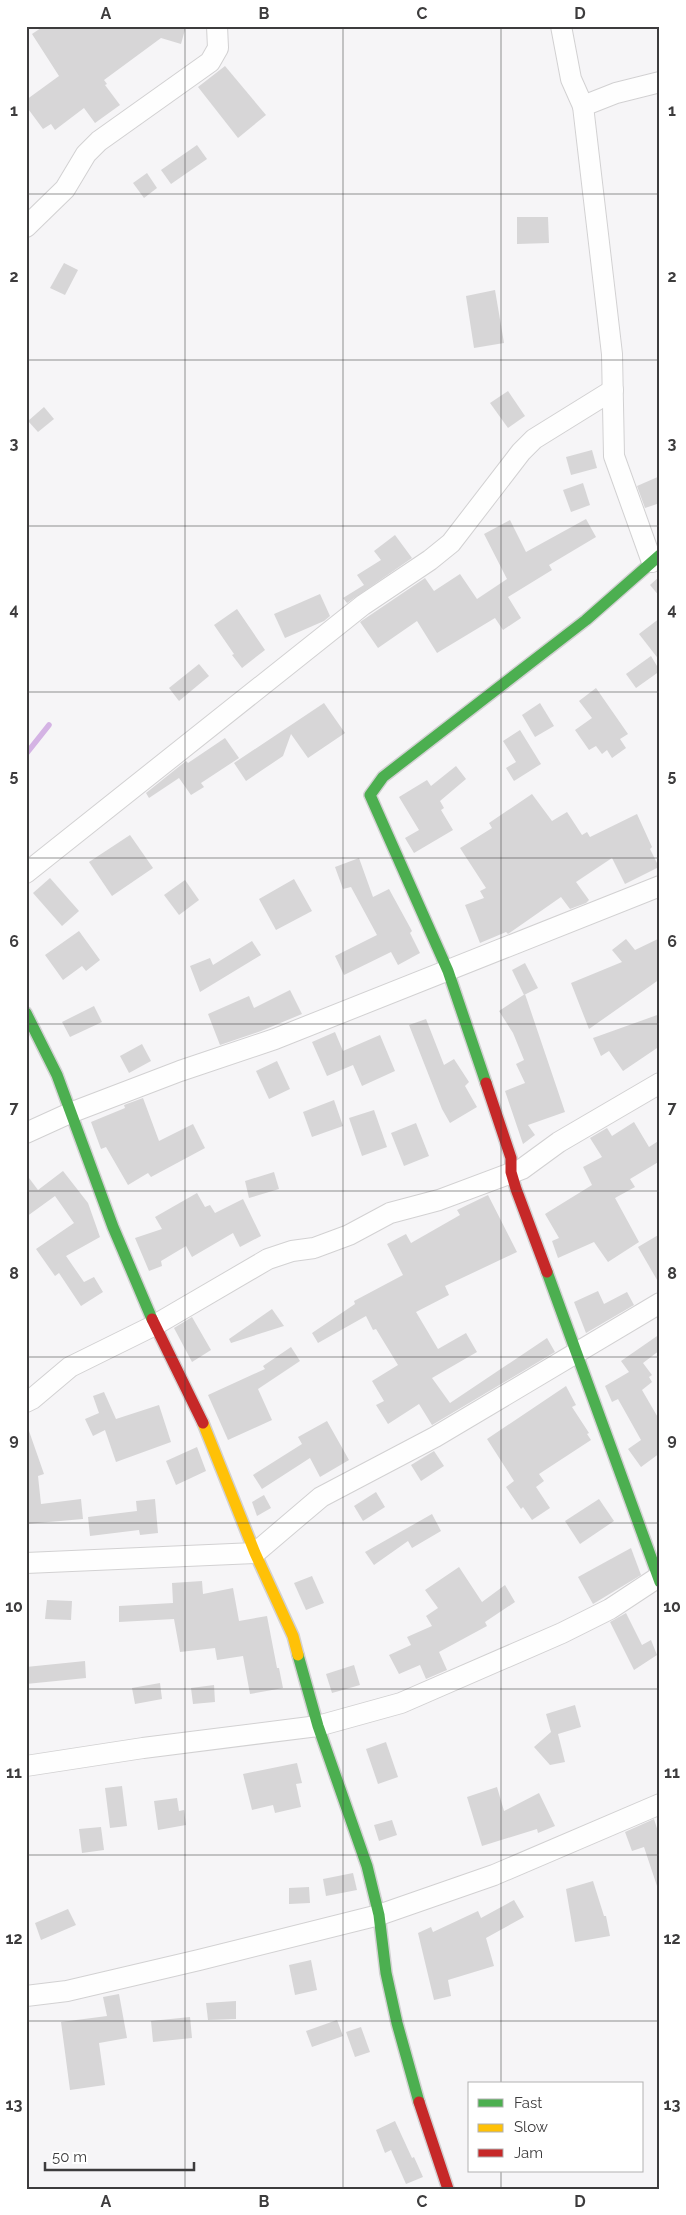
<svg xmlns="http://www.w3.org/2000/svg" width="686" height="2215" font-family="Raleway,sans-serif">
<rect width="100%" height="100%" fill="#f6f5f7"/>
<g fill="none" stroke-linecap="round" stroke-linejoin="round">
<polyline stroke="#d4b3e4" stroke-width="5.5" points="26,754 49,725"/>
</g>
<g fill="#d7d6d7">
<polygon points="44,26 186,26 181,44 161,38 104,80 107,84 105,85 120,105 95,123 84,108 55,130 51,124 43,129 26,106 26,100 59,76 32,34"/>
<polygon points="225,66 266,115 238,138 198,87"/>
<polygon points="197,145 207,159 171,184 161,170"/>
<polygon points="147,173 157,188 144,198 133,183"/>
<polygon points="517,217 548,217 549,243 517,244"/>
<polygon points="64,263 78,270 65,295 50,288"/>
<polygon points="495,290 504,343 474,348 466,296"/>
<polygon points="508,391 525,416 508,428 490,403"/>
<polygon points="44,407 54,419 38,432 28,421"/>
<polygon points="592,450 597,468 571,475 566,457"/>
<polygon points="660,476 660,503 645,508 637,486"/>
<polygon points="583,483 590,505 571,512 563,490"/>
<polygon points="586,519 596,537 549,565 552,570 508,597 521,618 503,630 495,618 437,653 417,621 378,648 360,622 425,578 434,591 460,574 477,599 507,579 484,534 510,520 526,552"/>
<polygon points="395,535 412,558 347,603 343,598 364,585 357,575 381,560 374,551"/>
<polygon points="660,576 660,597 650,585"/>
<polygon points="320,594 330,616 324,621 285,638 274,614"/>
<polygon points="237,609 265,650 242,668 232,655 234,654 214,625"/>
<polygon points="660,618 660,661 639,634"/>
<polygon points="651,656 660,671 636,688 626,674"/>
<polygon points="199,664 209,676 179,701 169,688"/>
<polygon points="596,688 628,734 620,739 626,748 612,758 607,750 602,754 596,746 589,750 575,730 592,718 579,701"/>
<polygon points="324,703 345,733 308,758 291,734 283,756 246,781 234,763"/>
<polygon points="540,703 554,726 535,737 522,715"/>
<polygon points="520,730 541,764 514,781 506,768 516,762 503,741"/>
<polygon points="225,738 239,758 201,783 204,787 191,795 179,778 149,798 146,793 186,761 188,763"/>
<polygon points="456,766 466,779 440,801 444,808 441,810 453,830 414,853 405,838 419,830 399,797 427,780 431,786"/>
<polygon points="532,794 552,821 567,812 582,835 587,832 590,837 637,814 652,847 650,849 659,867 625,884 612,858 576,882 589,900 586,903 570,909 561,897 508,934 506,932 480,943 465,905 484,898 480,891 486,888 460,848 492,828 489,823"/>
<polygon points="130,835 153,868 112,896 89,862"/>
<polygon points="359,858 373,897 389,889 412,931 410,933 420,953 398,965 391,952 344,975 335,956 377,935 351,887 343,889 335,867"/>
<polygon points="50,878 79,911 62,926 33,893"/>
<polygon points="294,879 312,911 276,930 259,899"/>
<polygon points="185,880 199,900 179,915 164,895"/>
<polygon points="79,931 100,960 86,971 82,966 63,980 45,955"/>
<polygon points="660,938 660,979 589,1029 571,983 622,962 612,950 626,939 635,950"/>
<polygon points="252,941 261,955 200,992 190,966 210,958 213,965"/>
<polygon points="525,963 538,988 524,995 512,970"/>
<polygon points="290,990 302,1014 261,1031 220,1045 208,1014 249,996 254,1008"/>
<polygon points="525,994 565,1112 528,1125 535,1135 523,1144 505,1091 525,1083 516,1064 524,1060 513,1033 499,1011"/>
<polygon points="94,1006 102,1022 70,1037 62,1022"/>
<polygon points="660,1014 660,1046 623,1071 609,1051 601,1056 593,1038"/>
<polygon points="426,1019 444,1065 454,1059 469,1082 465,1086 477,1107 450,1123 442,1109 409,1025"/>
<polygon points="335,1032 343,1051 380,1035 395,1071 362,1086 353,1065 327,1076 312,1042"/>
<polygon points="142,1044 151,1061 129,1073 120,1056"/>
<polygon points="277,1061 290,1089 269,1099 256,1071"/>
<polygon points="143,1098 159,1141 193,1124 205,1148 151,1177 148,1173 128,1185 106,1147 101,1149 91,1122 125,1108 124,1105"/>
<polygon points="334,1100 343,1126 312,1137 303,1112"/>
<polygon points="374,1110 387,1147 362,1156 349,1118"/>
<polygon points="634,1122 649,1147 660,1140 660,1161 630,1179 635,1187 615,1198 639,1242 608,1262 594,1242 558,1258 552,1241 559,1238 545,1214 592,1185 583,1167 602,1157 590,1138 607,1128 612,1136"/>
<polygon points="416,1123 429,1156 404,1166 391,1133"/>
<polygon points="63,1171 88,1203 100,1237 66,1256 84,1282 94,1277 103,1292 81,1306 59,1273 55,1276 36,1249 74,1223 55,1196 26,1217 26,1174 38,1190"/>
<polygon points="274,1172 279,1189 249,1198 245,1181"/>
<polygon points="197,1193 205,1207 210,1205 215,1213 243,1199 261,1236 240,1247 233,1233 192,1257 186,1246 161,1261 162,1266 149,1271 135,1238 162,1229 155,1217"/>
<polygon points="488,1195 517,1252 445,1286 449,1295 416,1312 438,1349 466,1333 477,1352 432,1378 450,1403 547,1338 555,1352 432,1425 419,1404 388,1424 376,1405 384,1401 372,1381 398,1365 376,1329 373,1330 366,1316 318,1343 312,1333 355,1304 354,1301 403,1275 387,1244 406,1234 411,1243 460,1215 457,1210"/>
<polygon points="660,1234 660,1285 638,1247"/>
<polygon points="598,1291 604,1304 627,1292 634,1305 586,1333 574,1302"/>
<polygon points="272,1309 284,1326 231,1343 229,1339"/>
<polygon points="192,1317 211,1350 192,1362 174,1328"/>
<polygon points="660,1334 660,1350 643,1363 652,1375 649,1377 652,1382 642,1390 660,1421 660,1453 641,1467 628,1449 641,1440 618,1399 612,1402 605,1386 629,1372 621,1361"/>
<polygon points="291,1347 300,1361 258,1389 272,1420 228,1440 208,1395 265,1369 263,1366"/>
<polygon points="566,1386 576,1405 572,1407 589,1433 587,1434 591,1440 539,1474 544,1481 536,1487 550,1508 532,1520 523,1507 521,1509 506,1487 514,1481 487,1439"/>
<polygon points="104,1392 116,1419 159,1405 171,1442 116,1462 105,1430 93,1436 85,1419 99,1413 93,1396"/>
<polygon points="327,1421 349,1460 320,1477 310,1458 262,1489 253,1475 302,1444 298,1437"/>
<polygon points="26,1431 29,1431 44,1474 38,1476 41,1504 81,1499 83,1519 26,1524"/>
<polygon points="197,1447 206,1471 176,1485 166,1461"/>
<polygon points="434,1451 444,1466 421,1481 411,1465"/>
<polygon points="376,1492 385,1507 363,1521 354,1506"/>
<polygon points="264,1495 271,1508 257,1516 252,1502"/>
<polygon points="155,1499 158,1533 140,1535 139,1530 90,1536 88,1517 137,1511 136,1501"/>
<polygon points="599,1499 614,1521 580,1544 565,1521"/>
<polygon points="432,1514 441,1531 412,1548 408,1541 374,1565 365,1552"/>
<polygon points="631,1548 641,1575 593,1604 578,1577"/>
<polygon points="459,1567 482,1602 505,1585 515,1602 485,1622 487,1626 439,1652 447,1670 426,1679 420,1665 399,1674 389,1655 411,1645 407,1637 432,1626 426,1616 438,1608 425,1590"/>
<polygon points="312,1576 324,1603 306,1610 294,1583"/>
<polygon points="202,1581 203,1594 233,1588 239,1621 267,1616 277,1668 279,1668 283,1688 250,1694 243,1656 217,1660 215,1648 180,1652 174,1619 119,1622 119,1606 173,1603 172,1583"/>
<polygon points="47,1600 72,1601 71,1620 45,1619"/>
<polygon points="626,1613 642,1645 651,1640 657,1655 634,1670 610,1622"/>
<polygon points="85,1661 86,1678 26,1684 26,1667"/>
<polygon points="354,1665 360,1685 332,1693 326,1674"/>
<polygon points="160,1683 162,1699 135,1704 132,1688"/>
<polygon points="214,1685 215,1702 193,1704 191,1688"/>
<polygon points="575,1705 581,1727 558,1734 565,1762 550,1765 534,1747 551,1732 546,1714"/>
<polygon points="386,1742 398,1777 378,1784 366,1749"/>
<polygon points="297,1763 302,1783 296,1784 301,1807 275,1813 273,1805 252,1810 243,1774"/>
<polygon points="122,1786 127,1826 110,1828 105,1788"/>
<polygon points="497,1787 504,1811 539,1793 555,1826 538,1833 537,1829 482,1846 467,1797"/>
<polygon points="177,1798 179,1811 184,1810 186,1825 158,1830 154,1801"/>
<polygon points="654,1819 660,1838 660,1886 657,1886 644,1847 632,1851 625,1832"/>
<polygon points="392,1820 397,1835 379,1841 374,1825"/>
<polygon points="101,1827 104,1850 82,1853 79,1829"/>
<polygon points="353,1873 357,1890 326,1896 323,1879"/>
<polygon points="593,1881 604,1916 606,1916 610,1936 575,1942 566,1889"/>
<polygon points="309,1887 310,1903 289,1904 289,1888"/>
<polygon points="514,1900 524,1917 486,1938 494,1966 448,1980 451,1996 434,2000 418,1933 431,1927 433,1932 478,1911 481,1918"/>
<polygon points="68,1909 76,1925 41,1940 35,1923"/>
<polygon points="311,1960 317,1990 295,1995 289,1965"/>
<polygon points="119,1994 127,2038 99,2043 105,2085 70,2090 61,2022 107,2016 103,1997"/>
<polygon points="236,2001 236,2019 208,2020 206,2003"/>
<polygon points="190,2017 192,2038 153,2042 151,2021"/>
<polygon points="337,2020 343,2036 312,2047 306,2031"/>
<polygon points="361,2027 370,2052 355,2057 346,2032"/>
<polygon points="395,2121 412,2158 414,2157 423,2177 406,2184 391,2150 385,2153 376,2130"/>
</g>
<g fill="none" stroke-linecap="round" stroke-linejoin="round">
<defs>
<g id="street">
<polyline points="561,26 571,79 583,106"/>
<polyline points="26,227 65,189 86,154 99,141 210,62 218,48 217,26"/>
<polyline points="652,562 614,456 612,354 583,106 616,93 660,82"/>
<polyline points="26,873 363,605 430,560 451,543 521,452 534,439 613,390"/>
<polyline points="26,1133 70,1113 180,1071 275,1039 660,886"/>
<polyline points="26,1402 32,1399 70,1367 155,1325 268,1259 292,1251 314,1248 349,1235 390,1213 439,1200 522,1169 559,1142 660,1083"/>
<polyline points="26,1563 255,1553 321,1497 435,1437 660,1303"/>
<polyline points="26,1766 143,1748 318,1726 401,1703 562,1633 610,1609 660,1576"/>
<polyline points="26,1996 67,1991 199,1960 379,1915 494,1875 660,1804"/>
</g>
<g id="fast">
<polyline points="26,1013 57,1075 113,1227 152,1319"/>
<polyline points="486,1083 448,971 370,795 383,777 586,620 660,555"/>
<polyline points="547,1272 660,1582"/>
<polyline points="298,1655 318,1726 367,1866 379,1915 386,1973 397,2023 419,2102"/>
</g>
<polyline id="slow" points="203,1423 255,1553 293,1636 298,1655"/>
<g id="jam">
<polyline points="486,1083 511,1158 511,1172 516,1189 547,1272"/>
<polyline points="152,1319 203,1423"/>
<polyline points="419,2102 448,2189"/>
</g>
</defs>
<use href="#street" stroke="#d2d1d2" stroke-width="22"/>
<use href="#fast" stroke="#d2d1d2" stroke-width="14"/>
<use href="#slow" stroke="#d2d1d2" stroke-width="14"/>
<use href="#jam" stroke="#d2d1d2" stroke-width="14"/>
<use href="#street" stroke="#fefefe" stroke-width="20"/>
<use href="#fast" stroke="#4caf50" stroke-width="11"/>
<use href="#slow" stroke="#ffc107" stroke-width="11"/>
<use href="#jam" stroke="#c62828" stroke-width="11"/>
</g>
<path fill="none" stroke="#3d3c3d" stroke-width="1" stroke-opacity="0.55" d="M185,26V2189M343,26V2189M501,26V2084M26,194H660M26,360H660M26,526H660M26,692H660M26,858H660M26,1024H660M26,1191H660M26,1357H660M26,1523H660M26,1689H660M26,1855H660M26,2021H660M501,2171V2189"/>
<rect width="686" height="2215" fill="none" stroke="#ffffff" stroke-width="55"/>
<rect x="468" y="2082" width="175" height="90" fill="#ffffff" stroke="#b1b1b1"/>
<rect x="478" y="2099" width="25" height="8" fill="#4caf50" stroke="#b1b1b1"/>
<text x="514" y="2108" font-size="15" fill="#3d3c3d">Fast</text>
<rect x="478" y="2124" width="25" height="8" fill="#ffc107" stroke="#b1b1b1"/>
<text x="514" y="2132" font-size="15" fill="#3d3c3d">Slow</text>
<rect x="478" y="2149" width="25" height="8" fill="#c62828" stroke="#b1b1b1"/>
<text x="514" y="2158" font-size="15" fill="#3d3c3d">Jam</text>
<path d="M45 2162v8h149v-8" fill="none" stroke="#3d3c3d" stroke-width="2.5"/>
<text x="52" y="2162" font-size="15" fill="#3d3c3d" stroke="#ffffff" stroke-width="4" paint-order="stroke">50 m</text>
<rect x="28" y="28" width="630" height="2160" fill="none" stroke="#3d3c3d" stroke-width="2"/>
<g font-size="16" text-anchor="middle" font-weight="bold" fill="#3d3c3d">
<text x="106" y="19">A</text>
<text x="264" y="19">B</text>
<text x="422" y="19">C</text>
<text x="580" y="19">D</text>
<text x="14" y="116">1</text>
<text x="672" y="116">1</text>
<text x="14" y="282">2</text>
<text x="672" y="282">2</text>
<text x="14" y="449">3</text>
<text x="672" y="449">3</text>
<text x="14" y="615">4</text>
<text x="672" y="615">4</text>
<text x="14" y="781">5</text>
<text x="672" y="781">5</text>
<text x="14" y="947">6</text>
<text x="672" y="947">6</text>
<text x="14" y="1113">7</text>
<text x="672" y="1113">7</text>
<text x="14" y="1279">8</text>
<text x="672" y="1279">8</text>
<text x="14" y="1445">9</text>
<text x="672" y="1445">9</text>
<text x="14" y="1612">10</text>
<text x="672" y="1612">10</text>
<text x="14" y="1778">11</text>
<text x="672" y="1778">11</text>
<text x="14" y="1944">12</text>
<text x="672" y="1944">12</text>
<text x="14" y="2110">13</text>
<text x="672" y="2110">13</text>
<text x="106" y="2207">A</text>
<text x="264" y="2207">B</text>
<text x="422" y="2207">C</text>
<text x="580" y="2207">D</text>
</g>
</svg>
